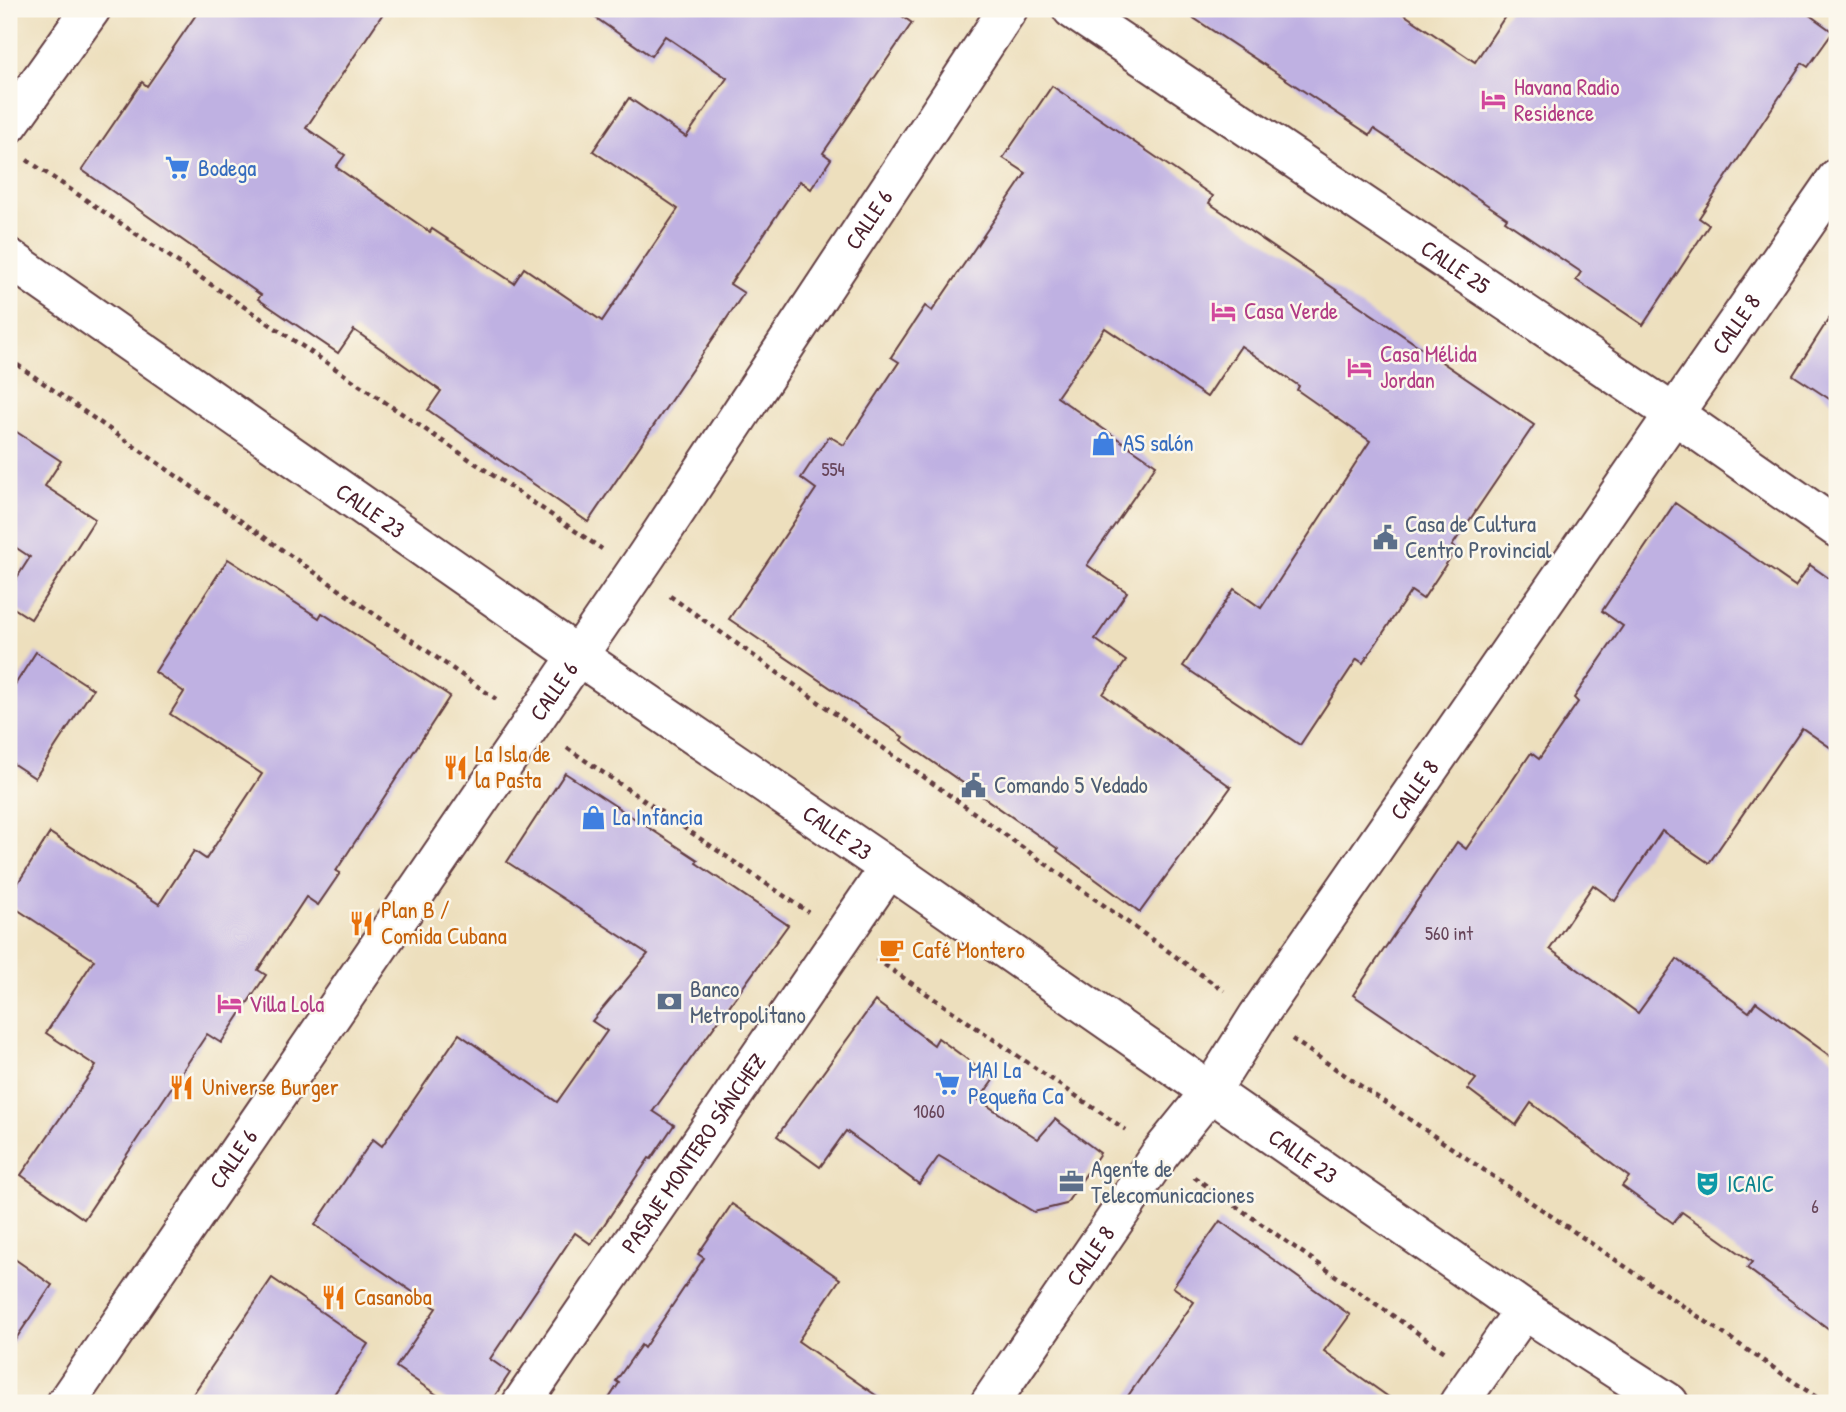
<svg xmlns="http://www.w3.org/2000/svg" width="1846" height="1412" font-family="'Patrick Hand',sans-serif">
<rect width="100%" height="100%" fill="#fbf7ec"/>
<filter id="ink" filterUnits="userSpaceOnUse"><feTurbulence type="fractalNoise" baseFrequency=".0143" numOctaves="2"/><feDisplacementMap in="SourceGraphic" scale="14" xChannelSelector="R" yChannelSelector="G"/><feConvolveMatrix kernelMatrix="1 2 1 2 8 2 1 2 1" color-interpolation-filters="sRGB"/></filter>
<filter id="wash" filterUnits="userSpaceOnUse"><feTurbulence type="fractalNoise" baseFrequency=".00686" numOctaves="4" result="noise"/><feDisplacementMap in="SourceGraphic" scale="28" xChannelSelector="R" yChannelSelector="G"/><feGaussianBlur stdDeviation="1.57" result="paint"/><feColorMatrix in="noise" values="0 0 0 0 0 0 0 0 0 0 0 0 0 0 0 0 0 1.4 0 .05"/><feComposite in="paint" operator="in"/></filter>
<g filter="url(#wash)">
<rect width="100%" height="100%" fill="#eddfbd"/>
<g id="blocks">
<g fill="#bfb1e2">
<polygon points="200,9 386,9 306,128 345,155 336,167 430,232 432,229 514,283 524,268 602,321 678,209 593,151 629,98 686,137 727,78 665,36 651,56 583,9 892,9 912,23 823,153 831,159 811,189 800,181 730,284 744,293 588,522 428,410 441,391 354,330 338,353 258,299 261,295 82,170 142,82 147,86"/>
<polygon points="1180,9 1396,9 1475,62 1510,9 1801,9 1833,32 1808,67 1802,63 1699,218 1709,225 1643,325 1576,280 1581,272 1505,221 1507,218 1374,129 1370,135"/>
<polygon points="1052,86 1213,196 1209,203 1534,425 1452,546 1456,549 1423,599 1411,591 1363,663 1357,659 1300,745 1183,666 1234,589 1261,608 1370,441 1297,390 1299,386 1241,346 1207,397 1105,328 1057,397 1156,465 1087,565 1127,592 1095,639 1126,661 1103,694 1231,787 1140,912 1057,851 1058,849 901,740 903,737 729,619 816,489 801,478 829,436 844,445 899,362 891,357 925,306 932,311 1026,173 1003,158"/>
<polygon points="1837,306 1837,404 1793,375"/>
<polygon points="9,427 61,461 45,486 95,519 31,619 9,605 9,590 30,557 9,543"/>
<polygon points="1675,503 1795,586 1810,565 1837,584 1837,752 1802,728 1709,863 1662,831 1615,901 1593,885 1550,949 1638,1013 1677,959 1749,1012 1756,1002 1837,1061 1837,1335 1747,1268 1752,1262 1682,1212 1673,1223 1622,1186 1629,1177 1531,1103 1516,1125 1468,1089 1476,1079 1353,995 1457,842 1466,849 1531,753 1539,759 1578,702 1574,698 1623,626 1602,611"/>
<polygon points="228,559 319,618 322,613 450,696 336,871 340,873 318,905 306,897 258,970 266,975 221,1043 207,1034 84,1219 21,1175 96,1066 46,1033 94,960 9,904 9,897 50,833 159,904 194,851 206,859 262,774 170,714 184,692 155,672"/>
<polygon points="36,652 93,689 35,778 9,761 9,694"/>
<polygon points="565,773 698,860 696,863 788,925 653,1111 674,1125 651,1159 649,1158 591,1244 575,1233 490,1359 510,1373 490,1403 449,1403 396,1367 436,1308 315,1225 373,1139 382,1146 459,1034 557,1102 607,1031 592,1021 648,954 507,862"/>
<polygon points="875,1001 934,1045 938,1038 994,1079 979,1100 1038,1139 1055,1119 1100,1153 1066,1204 1034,1212 939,1156 919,1184 846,1131 820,1167 777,1136"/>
<polygon points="732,1204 840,1279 798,1341 887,1403 606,1403 619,1383 616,1381 641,1345 644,1348 704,1258 698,1254"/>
<polygon points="1220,1221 1350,1315 1324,1351 1397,1403 1123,1403 1194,1302 1173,1287"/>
<polygon points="9,1255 52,1285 9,1349"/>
<polygon points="272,1278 368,1344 328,1403 187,1403"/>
</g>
</g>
</g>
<g filter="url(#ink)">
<use href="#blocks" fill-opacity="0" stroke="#623c41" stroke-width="2"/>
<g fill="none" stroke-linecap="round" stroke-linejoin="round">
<defs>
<g id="street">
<path id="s1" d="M1072,9L1674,414L1837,528"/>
<polyline points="9,124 91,9"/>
<path id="s2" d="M66,1403L647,555L1008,9"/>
<path id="s3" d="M522,1403L889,868"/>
<path id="s4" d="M990,1403L1160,1154L1210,1092L1258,1016L1837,178"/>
<polyline points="1459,1403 1524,1310"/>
</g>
<g id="primary">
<path id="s5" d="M9,258L577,655L889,868L1524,1310L1669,1403"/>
</g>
</defs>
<use href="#street" stroke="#623c41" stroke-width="42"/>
<use href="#primary" stroke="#623c41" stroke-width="42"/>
<g stroke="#623c41" stroke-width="4.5" stroke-dasharray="5 5" stroke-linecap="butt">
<polyline points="27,160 602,549"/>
<polyline points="9,359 496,699"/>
<polyline points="670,596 1224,991"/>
<polyline points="567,748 808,912"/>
<polyline points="876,959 1126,1130"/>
<polyline points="1292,1039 1825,1403"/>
<polyline points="1194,1177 1445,1352"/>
</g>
<use href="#street" stroke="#fff" stroke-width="38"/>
<use href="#primary" stroke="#fff" stroke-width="38"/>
</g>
</g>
<defs>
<symbol id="hotel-bare" viewBox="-9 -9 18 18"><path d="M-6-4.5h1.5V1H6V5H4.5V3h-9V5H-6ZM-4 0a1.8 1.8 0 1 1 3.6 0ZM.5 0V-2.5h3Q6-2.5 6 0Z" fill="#d1479c" stroke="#fbf7ec" stroke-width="2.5" paint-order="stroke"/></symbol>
<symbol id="supermarket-bare" viewBox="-9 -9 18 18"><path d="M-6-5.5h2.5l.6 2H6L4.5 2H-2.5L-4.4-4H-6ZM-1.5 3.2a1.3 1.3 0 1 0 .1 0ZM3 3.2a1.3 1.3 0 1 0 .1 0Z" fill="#3f7fe0" stroke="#fbf7ec" stroke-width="2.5" paint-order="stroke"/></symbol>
<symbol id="shop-bare" viewBox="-9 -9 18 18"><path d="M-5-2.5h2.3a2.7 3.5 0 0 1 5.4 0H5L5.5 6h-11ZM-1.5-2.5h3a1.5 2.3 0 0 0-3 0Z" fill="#3f7fe0" stroke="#fbf7ec" stroke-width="2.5" paint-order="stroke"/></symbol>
<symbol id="civic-bare" viewBox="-9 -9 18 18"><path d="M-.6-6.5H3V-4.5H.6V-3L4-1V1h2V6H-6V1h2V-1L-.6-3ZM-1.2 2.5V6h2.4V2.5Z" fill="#5c6f8a" stroke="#fbf7ec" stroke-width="2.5" paint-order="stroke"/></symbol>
<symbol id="restaurant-bare" viewBox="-9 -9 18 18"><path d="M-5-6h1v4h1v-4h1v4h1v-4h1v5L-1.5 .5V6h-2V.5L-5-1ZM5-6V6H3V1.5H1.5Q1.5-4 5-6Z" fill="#e8710a" stroke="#fbf7ec" stroke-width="2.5" paint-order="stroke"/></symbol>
<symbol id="cafe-bare" viewBox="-9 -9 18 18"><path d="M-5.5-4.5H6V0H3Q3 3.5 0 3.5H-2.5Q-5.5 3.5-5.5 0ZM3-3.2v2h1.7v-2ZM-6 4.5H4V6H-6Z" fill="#e8710a" stroke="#fbf7ec" stroke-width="2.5" paint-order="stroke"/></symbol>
<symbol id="bank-bare" viewBox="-9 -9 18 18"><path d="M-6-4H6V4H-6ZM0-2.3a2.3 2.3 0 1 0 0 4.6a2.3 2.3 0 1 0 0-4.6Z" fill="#5c6f8a" stroke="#fbf7ec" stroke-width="2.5" paint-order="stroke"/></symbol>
<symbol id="office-bare" viewBox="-9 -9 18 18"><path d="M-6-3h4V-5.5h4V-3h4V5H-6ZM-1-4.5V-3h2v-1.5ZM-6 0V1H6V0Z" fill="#5c6f8a" stroke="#fbf7ec" stroke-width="2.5" paint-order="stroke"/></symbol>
<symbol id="theatre-bare" viewBox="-9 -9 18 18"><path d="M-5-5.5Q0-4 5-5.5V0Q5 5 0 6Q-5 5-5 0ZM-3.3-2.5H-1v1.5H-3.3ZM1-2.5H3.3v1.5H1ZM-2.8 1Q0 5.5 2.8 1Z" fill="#0f9aa8" stroke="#fbf7ec" stroke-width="2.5" paint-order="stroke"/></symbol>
</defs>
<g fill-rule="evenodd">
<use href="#hotel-bare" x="1476" y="82" width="35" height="35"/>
<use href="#supermarket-bare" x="160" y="150" width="35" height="35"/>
<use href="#hotel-bare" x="1206" y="294" width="35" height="35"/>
<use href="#hotel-bare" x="1342" y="350" width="35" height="35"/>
<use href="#shop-bare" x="1086" y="426" width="35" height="35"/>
<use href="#civic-bare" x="1368" y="520" width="35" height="35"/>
<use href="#restaurant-bare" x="438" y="750" width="35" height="35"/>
<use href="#civic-bare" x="956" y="768" width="35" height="35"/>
<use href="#shop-bare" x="576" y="800" width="35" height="35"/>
<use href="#restaurant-bare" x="344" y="906" width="35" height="35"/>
<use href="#cafe-bare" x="874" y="932" width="35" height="35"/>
<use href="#bank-bare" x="652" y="984" width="35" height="35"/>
<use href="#hotel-bare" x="212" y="986" width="35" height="35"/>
<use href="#supermarket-bare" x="930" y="1066" width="35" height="35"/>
<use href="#restaurant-bare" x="164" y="1070" width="35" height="35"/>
<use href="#office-bare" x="1054" y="1164" width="35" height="35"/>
<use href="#theatre-bare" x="1690" y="1166" width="35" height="35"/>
<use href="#restaurant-bare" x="316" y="1280" width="35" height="35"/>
</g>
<g text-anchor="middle" stroke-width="5" stroke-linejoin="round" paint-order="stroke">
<g font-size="19" fill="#674459">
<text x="833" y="476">554</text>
<text x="1449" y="940">560 int</text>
<text x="929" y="1118">1060</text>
<text x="1815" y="1213">6</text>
</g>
<g font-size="23" fill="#b23c85" stroke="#fbf7ec" text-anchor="start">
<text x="1514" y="95">Havana Radio<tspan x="1514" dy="26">Residence</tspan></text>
<text x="1244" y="319">Casa Verde</text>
<text x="1380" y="362">Casa Mélida<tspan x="1380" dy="26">Jordan</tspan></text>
<text x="249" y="1012">Villa Lola</text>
</g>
<g font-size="23" fill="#366cbe" stroke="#fbf7ec" text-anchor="start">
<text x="198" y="176">Bodega</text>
<text x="1123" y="451">AS salón</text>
<text x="613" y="825">La Infancia</text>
<text x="968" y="1078">MAI La<tspan x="968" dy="26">Pequeña Ca</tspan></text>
</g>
<g font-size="23" fill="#4a1f2b" stroke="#fbf7ec">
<text dy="8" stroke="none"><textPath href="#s2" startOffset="1430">CALLE 6</textPath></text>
<text dy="8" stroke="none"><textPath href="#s1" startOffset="462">CALLE 25</textPath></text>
<text dy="8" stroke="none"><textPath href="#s4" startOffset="1312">CALLE 8</textPath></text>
<text dy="8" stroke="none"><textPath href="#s5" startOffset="441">CALLE 23</textPath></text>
<text dy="8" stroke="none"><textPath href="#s2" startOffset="863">CALLE 6</textPath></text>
<text dy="8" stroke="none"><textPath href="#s4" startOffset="746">CALLE 8</textPath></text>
<text dy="8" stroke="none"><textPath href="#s5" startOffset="1008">CALLE 23</textPath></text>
<text dy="8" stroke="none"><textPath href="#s3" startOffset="303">PASAJE MONTERO SÁNCHEZ</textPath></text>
<text dy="8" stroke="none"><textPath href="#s5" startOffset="1575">CALLE 23</textPath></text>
<text dy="8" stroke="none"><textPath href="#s2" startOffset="296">CALLE 6</textPath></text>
<text dy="8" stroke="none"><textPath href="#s4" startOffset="178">CALLE 8</textPath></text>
</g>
<g font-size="23" fill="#4e5e75" stroke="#fbf7ec" text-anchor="start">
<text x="1405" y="532">Casa de Cultura<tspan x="1405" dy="26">Centro Provincial</tspan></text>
<text x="994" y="793">Comando 5 Vedado</text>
<text x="690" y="997">Banco<tspan x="690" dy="26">Metropolitano</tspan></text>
<text x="1091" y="1177">Agente de<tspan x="1091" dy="26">Telecomunicaciones</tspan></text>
</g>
<g font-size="23" fill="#c56008" stroke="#fbf7ec" text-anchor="start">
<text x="475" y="762">La Isla de<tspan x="475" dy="26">la Pasta</tspan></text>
<text x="381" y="918">Plan B /<tspan x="381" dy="26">Comida Cubana</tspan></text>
<text x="912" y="958">Café Montero</text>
<text x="202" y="1095">Universe Burger</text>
<text x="354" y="1305">Casanoba</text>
</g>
<g font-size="23" fill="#0d838f" stroke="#fbf7ec" text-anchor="start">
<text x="1727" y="1192">ICAIC</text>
</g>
</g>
<rect width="1846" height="1412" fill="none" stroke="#fbf7ec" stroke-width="35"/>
</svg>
